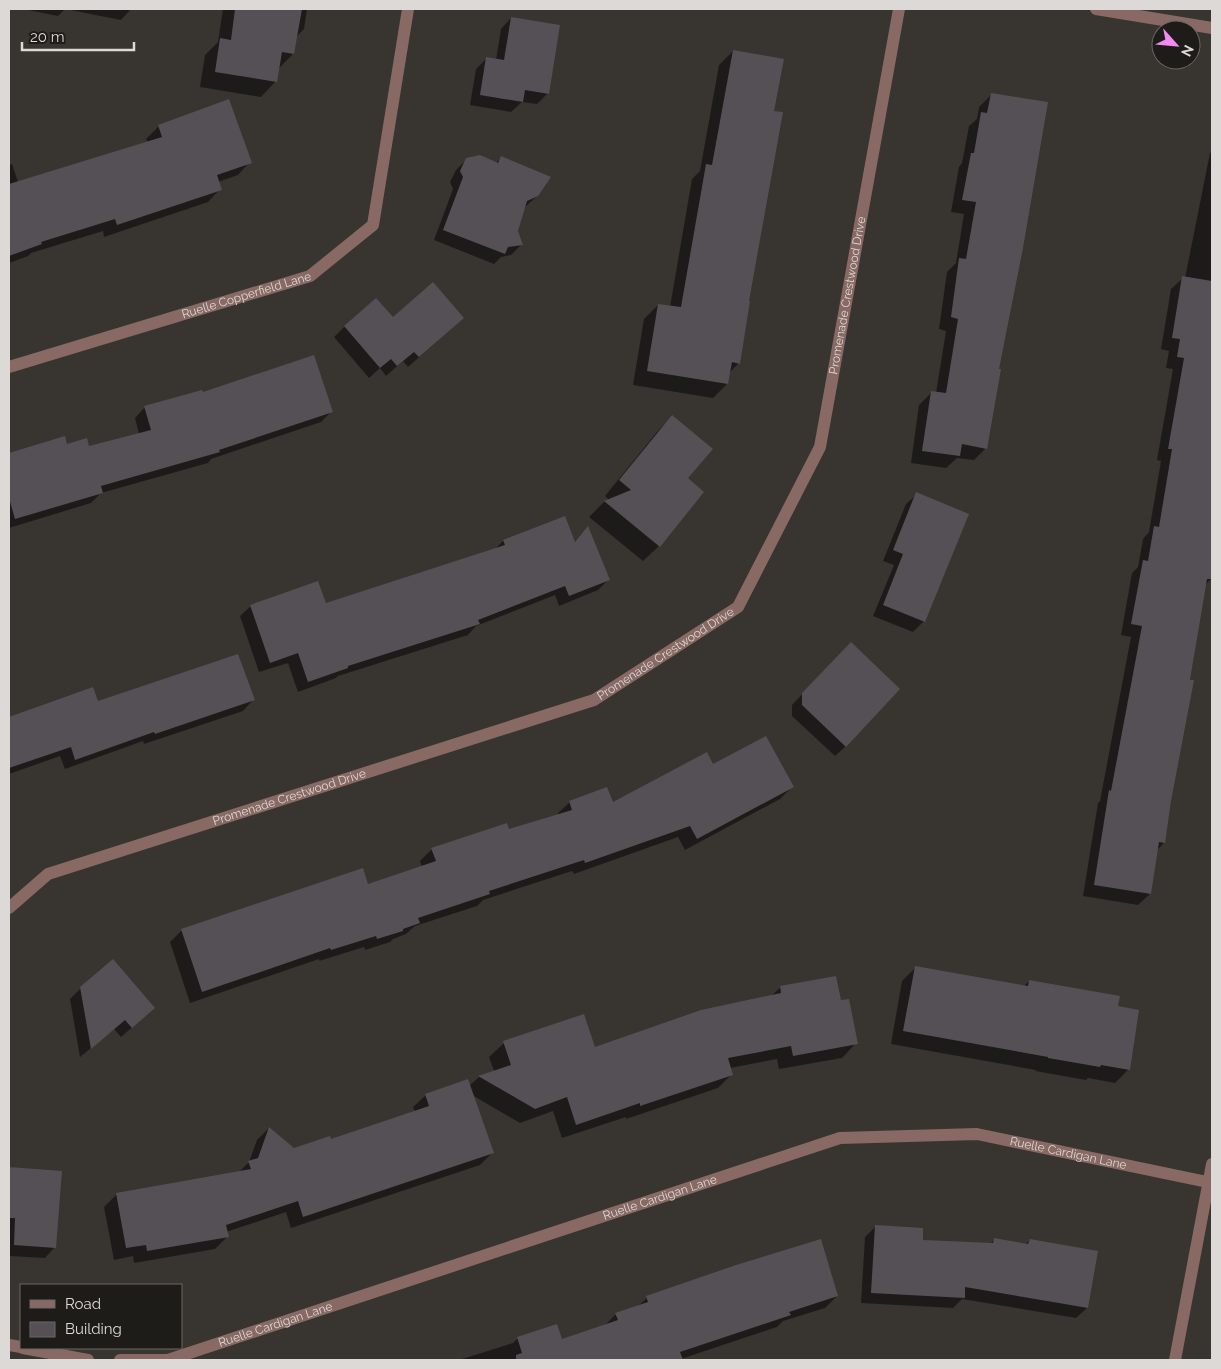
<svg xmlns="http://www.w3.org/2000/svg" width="1221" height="1369" font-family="Raleway,sans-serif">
<rect width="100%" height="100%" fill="#38342f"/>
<g fill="#0007">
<polygon points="23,9 131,9 121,20 65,9 58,16"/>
<polygon points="223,9 307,9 304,29 296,37 293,54 278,69 276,81 261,97 200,87 205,55 218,42"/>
<polygon points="511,18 548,93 537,104 522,102 511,112 470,105 476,69 487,58 496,60 501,29"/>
<polygon points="733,51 773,112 739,363 729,373 727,384 713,398 633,385 644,319 658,305 670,307 692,179 700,171 719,65"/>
<polygon points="992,94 998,370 986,448 974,460 957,458 946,468 911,463 919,405 932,392 936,393 946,331 939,329 947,272 956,263 964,214 951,212 959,167 962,163 969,126 977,119 979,107"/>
<polygon points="159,126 250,162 238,175 218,182 220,189 208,202 104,237 103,231 31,253 28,256 9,263 9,165 12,164 18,182 148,142 146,139"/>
<polygon points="1212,151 1212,572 1211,579 1205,585 1164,843 1157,850 1150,894 1138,905 1083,896 1098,803 1100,801 1131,637 1121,635 1132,573 1138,567 1143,539 1149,532 1161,461 1157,460 1173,369 1166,368 1169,351 1161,349 1171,289 1183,278 1185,278 1210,153"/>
<polygon points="501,158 537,196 524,208 516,231 521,245 511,255 501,257 494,264 434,240 453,189 450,182 456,170 467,159 496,163"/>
<polygon points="393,319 452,328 408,367 403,361 386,376 380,368 369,378 334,337 345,326"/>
<polygon points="202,394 332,411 321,422 211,459 208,463 101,493 91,503 9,528 9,454 64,437 66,445 89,448 139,434 135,418 145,407"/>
<polygon points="672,416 686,479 703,492 659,546 643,561 589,517 604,502 609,500 605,496 657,432"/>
<polygon points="917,494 924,621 913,632 873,616 894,565 883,561 906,504"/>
<polygon points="564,518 574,543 588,528 608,580 598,590 559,606 555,595 476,626 468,635 338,676 336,678 298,692 288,663 259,672 240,616 251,606 325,604 495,549 503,541"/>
<polygon points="840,654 846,746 835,756 792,716 792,705"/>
<polygon points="92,689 98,703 253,700 243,711 144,744 143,741 65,769 60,756 9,774 9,718"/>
<polygon points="713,766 792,787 780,799 685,850 678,837 574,874 572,871 483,900 477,906 415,926 406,934 393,939 390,942 365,950 364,947 319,961 319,959 190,1003 170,942 181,931 362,870 367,886 422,867 420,861 432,849 508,831 558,815 558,813 570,802 612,804"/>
<polygon points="915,968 1024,986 1029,981 1117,1007 1128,1070 1115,1083 1088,1078 1086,1080 1035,1071 1036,1070 891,1044 902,981"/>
<polygon points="781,987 840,1002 856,1043 842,1058 779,1069 777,1059 730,1068 732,1074 718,1088 626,1119 626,1117 562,1138 553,1111 520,1123 472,1095 492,1153 480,1165 291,1228 286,1212 226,1232 227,1237 215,1249 134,1263 133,1256 114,1260 104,1207 117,1194 239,1172 249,1162 257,1140 269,1128 294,1150 330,1140 415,1112 413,1107 426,1095 469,1086 479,1077 494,1071 489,1057 504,1043 594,1048 771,996"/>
<polygon points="81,988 143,1018 121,1037 114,1029 80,1057 70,999"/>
<polygon points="9,1169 61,1172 55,1247 45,1258 9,1256"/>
<polygon points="875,1227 921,1241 990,1244 994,1240 1025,1245 1030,1240 1097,1252 1087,1308 1076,1318 962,1299 953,1308 861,1303 865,1237"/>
<polygon points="837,1296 825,1308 783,1321 777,1327 681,1359 682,1360 459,1360 513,1343 518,1338 561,1341 604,1326 616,1314 638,1306 647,1298"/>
</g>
<g fill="#555055">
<polygon points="235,9 302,9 294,54 282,52 277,82 215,72 220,38 231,40"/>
<polygon points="511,17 560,25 549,94 525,90 523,102 480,95 486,57 504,60"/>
<polygon points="733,50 784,59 774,111 783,112 749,301 750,301 740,364 732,362 728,384 647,371 658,304 681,307 706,164 712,165"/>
<polygon points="991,93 1048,102 1023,248 999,369 1001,369 987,449 962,444 960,456 922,451 931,391 946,393 958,319 951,317 959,258 966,259 976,202 962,200 971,153 974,153 981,112 987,113"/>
<polygon points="229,99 252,163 217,175 222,190 117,225 115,219 41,242 42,244 9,256 9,184 162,137 158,125"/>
<polygon points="480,155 498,163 501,156 551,177 538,196 527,201 518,231 523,245 508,247 505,254 443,230 463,177 460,171 466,158"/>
<polygon points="1182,276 1212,281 1212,579 1207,579 1190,680 1194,680 1171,801 1165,843 1159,842 1151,894 1094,885 1109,790 1111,791 1142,626 1131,624 1143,560 1148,561 1154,526 1159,527 1172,449 1168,449 1184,358 1177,357 1180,339 1172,338"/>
<polygon points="433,282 464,318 419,357 414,352 397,366 391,359 380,368 344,326 376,298 393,317"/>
<polygon points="314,355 333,412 219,450 220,452 101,486 103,493 15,519 9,498 9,453 65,436 67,444 87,438 89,446 151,430 144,406 202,390 203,392"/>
<polygon points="672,415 713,449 688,478 704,492 660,547 604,501 631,490 619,480"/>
<polygon points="916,492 969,514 925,622 883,605 903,554 893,550"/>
<polygon points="565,516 575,542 588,526 610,580 569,596 565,586 478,620 480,624 348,666 348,668 308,682 298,653 270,663 250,605 318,581 326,603 505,545 503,540"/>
<polygon points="851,642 900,689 846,747 802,705 802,693"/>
<polygon points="238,654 255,700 155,734 154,732 75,760 71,747 9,768 9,717 93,687 98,701"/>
<polygon points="766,736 794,787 697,839 690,826 585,863 584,860 489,891 490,894 418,918 420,923 403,929 403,931 377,939 376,936 331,950 330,948 202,992 181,929 363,868 368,884 436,861 431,848 507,823 509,829 572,810 569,801 607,787 613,802 707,752 713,764"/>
<polygon points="113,959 155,1008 132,1028 125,1020 91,1049 80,987"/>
<polygon points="915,966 1028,986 1029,980 1120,996 1118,1006 1139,1010 1130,1070 1101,1065 1100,1067 1048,1058 1048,1057 903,1031"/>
<polygon points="836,976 841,1000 849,999 858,1044 793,1056 791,1046 728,1058 733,1075 640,1106 640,1103 576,1125 567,1097 535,1109 478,1076 511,1065 503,1041 584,1014 595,1047 701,1010 781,993 780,986"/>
<polygon points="468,1079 494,1153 303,1217 298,1201 226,1225 229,1237 147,1251 146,1245 126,1248 116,1193 251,1169 248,1161 258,1158 269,1127 294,1148 330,1136 331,1139 429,1106 425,1094"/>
<polygon points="9,1167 62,1171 56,1248 14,1245 15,1218 9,1218"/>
<polygon points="875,1225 923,1228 923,1240 993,1243 994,1238 1028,1244 1030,1239 1098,1251 1088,1308 965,1287 965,1298 871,1293"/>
<polygon points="821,1239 838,1296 789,1312 791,1315 680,1352 683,1360 516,1360 516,1355 522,1353 517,1337 557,1324 562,1339 618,1320 615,1313 648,1302 646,1296 736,1265"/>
</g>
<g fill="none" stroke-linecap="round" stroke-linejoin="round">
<g stroke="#886963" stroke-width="12">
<polyline points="1096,9 1212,28"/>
<path id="s1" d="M9,367L310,276L373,225L408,9"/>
<path id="s2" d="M9,908L48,874L594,700L738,607L820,447L899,9"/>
<polyline points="9,1345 21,1347"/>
<polyline points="23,1348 88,1360"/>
<path id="s3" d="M120,1360H168L840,1138L977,1134L1212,1183"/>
<polyline points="1175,1360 1212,1164"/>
</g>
</g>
<g text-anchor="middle" stroke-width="4" stroke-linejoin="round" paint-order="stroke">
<g font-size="12" fill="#dcd9d6" stroke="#1e1c19">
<text dy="4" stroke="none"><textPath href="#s1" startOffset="248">Ruelle Copperfield Lane</textPath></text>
<text dy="4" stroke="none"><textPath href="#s2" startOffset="1130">Promenade Crestwood Drive</textPath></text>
<text dy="4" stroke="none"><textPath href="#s2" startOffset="710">Promenade Crestwood Drive</textPath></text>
<text dy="4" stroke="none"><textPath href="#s2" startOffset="305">Promenade Crestwood Drive</textPath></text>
<text dy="4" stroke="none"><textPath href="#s3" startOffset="986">Ruelle Cardigan Lane</textPath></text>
<text dy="4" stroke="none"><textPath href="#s3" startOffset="566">Ruelle Cardigan Lane</textPath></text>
<text dy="4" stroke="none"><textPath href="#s3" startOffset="161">Ruelle Cardigan Lane</textPath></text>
</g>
</g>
<rect width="1221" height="1369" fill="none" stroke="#dcd9d6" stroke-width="20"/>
<rect x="20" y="1284" width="162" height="65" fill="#1e1c19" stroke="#6a6865"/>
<rect x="30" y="1300" width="25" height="8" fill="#886963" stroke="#6a6865"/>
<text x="65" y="1309" font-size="15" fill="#dcd9d6">Road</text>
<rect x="30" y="1322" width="25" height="15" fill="#555055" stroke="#6a6865"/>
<text x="65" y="1334" font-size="15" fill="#dcd9d6">Building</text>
<g transform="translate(1176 45) rotate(117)"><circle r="24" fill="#1e1c19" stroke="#6a6865"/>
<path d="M0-4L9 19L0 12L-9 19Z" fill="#f38af2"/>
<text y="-8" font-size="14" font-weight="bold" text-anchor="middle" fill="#dcd9d6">N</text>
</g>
<path d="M22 42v8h112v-8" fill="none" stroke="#dcd9d6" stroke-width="2.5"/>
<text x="30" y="42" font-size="15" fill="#dcd9d6" stroke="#1e1c19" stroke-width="4" paint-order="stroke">20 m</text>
</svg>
